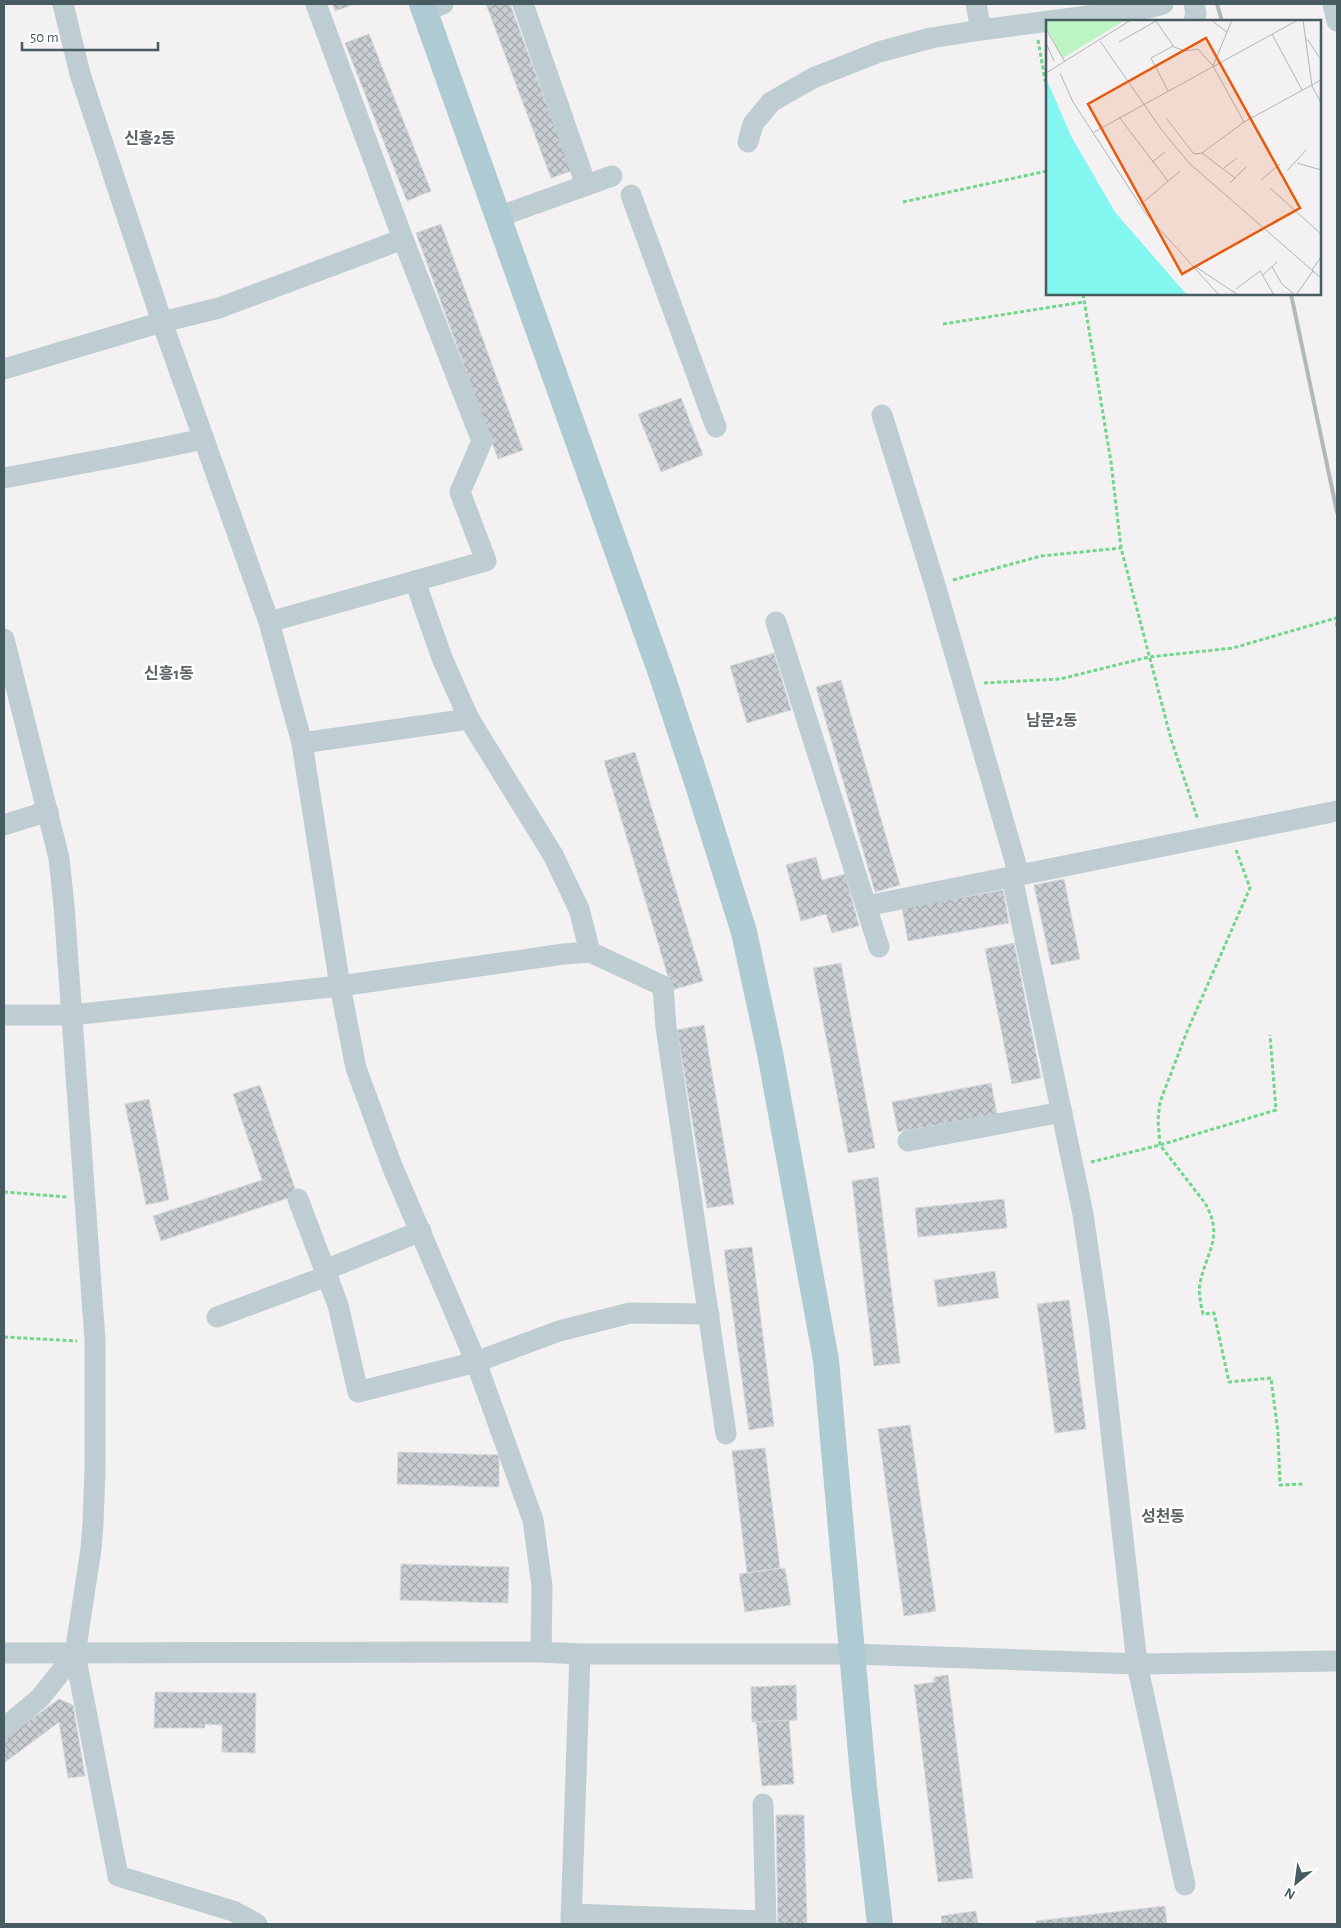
<svg xmlns="http://www.w3.org/2000/svg" width="1341" height="1928" font-family="'Alegreya Sans','Noto Sans KR',sans-serif">
<defs>
<pattern id="building-cross-hatch" width="8" height="8" patternUnits="userSpaceOnUse" patternTransform="scale(1.25)"><rect width="8" height="8" fill="#c8ced1"/><path d="M0 0l8 8M0 8l8-8" fill="none" stroke="#a4aaad"/></pattern>
</defs>
<rect width="100%" height="100%" fill="#f4f1f2"/>
<g fill="url(#building-cross-hatch)" stroke="#d5d9dd">
<polygon points="333,4 355,4 335,11"/>
<polygon points="486,4 510,4 571,171 551,178"/>
<polygon points="369,34 431,191 407,201 345,43"/>
<polygon points="441,224 523,450 498,459 416,233"/>
<polygon points="681,398 703,455 661,472 638,414"/>
<polygon points="774,653 791,710 747,723 730,666"/>
<polygon points="841,680 900,885 875,892 816,687"/>
<polygon points="635,752 703,981 672,990 604,761"/>
<polygon points="816,857 822,880 845,874 859,926 832,933 826,914 801,921 786,865"/>
<polygon points="1064,879 1080,959 1051,965 1034,885"/>
<polygon points="1003,890 1009,923 908,941 902,908"/>
<polygon points="1014,943 1041,1078 1012,1084 985,949"/>
<polygon points="841,963 875,1148 848,1153 813,968"/>
<polygon points="704,1025 734,1204 707,1208 677,1030"/>
<polygon points="991,1083 997,1114 898,1132 892,1102"/>
<polygon points="260,1085 297,1195 161,1241 153,1216 262,1180 233,1094"/>
<polygon points="149,1099 169,1200 146,1205 125,1104"/>
<polygon points="878,1177 900,1363 874,1366 852,1181"/>
<polygon points="1004,1199 1007,1228 918,1237 915,1208"/>
<polygon points="752,1247 774,1426 749,1430 724,1250"/>
<polygon points="995,1271 999,1298 938,1307 934,1280"/>
<polygon points="1069,1300 1086,1429 1055,1433 1037,1304"/>
<polygon points="910,1425 936,1611 904,1616 878,1429"/>
<polygon points="765,1448 780,1568 747,1573 732,1451"/>
<polygon points="398,1452 499,1455 499,1487 397,1484"/>
<polygon points="401,1564 509,1567 508,1603 400,1600"/>
<polygon points="785,1568 791,1605 745,1612 739,1574"/>
<polygon points="948,1675 973,1878 938,1882 914,1685 934,1682 934,1677"/>
<polygon points="796,1685 797,1720 752,1722 751,1687"/>
<polygon points="155,1692 256,1693 255,1753 222,1752 222,1725 205,1724 205,1728 154,1728"/>
<polygon points="59,1699 73,1705 85,1776 68,1778 59,1722 4,1763 4,1739"/>
<polygon points="789,1720 794,1784 762,1786 756,1722"/>
<polygon points="776,1815 804,1815 807,1924 778,1924"/>
<polygon points="1165,1906 1167,1924 1036,1924 1036,1921"/>
<polygon points="976,1911 978,1924 942,1924 941,1916"/>
</g>
<g fill="none" stroke-linecap="round" stroke-linejoin="round">
<g stroke="#6fd789" stroke-width="3" stroke-dasharray="4 2.5" stroke-linecap="butt">
<polyline points="1038,40 1047,91"/>
<polyline points="903,202 1047,171"/>
<polyline points="1083,294 1111,462 1121,548 1171,739 1198,820"/>
<polyline points="943,324 1084,302"/>
<polyline points="953,580 1041,556 1121,548"/>
<polyline points="984,683 1060,679 1149,657 1233,648 1336,618 1337,627"/>
<path d="M1236,850L1250,888L1186,1034L1160,1102L1158,1120L1160,1145L1205,1203C1224,1236 1207,1251 1200,1283C1198,1292 1201,1305 1203,1314L1214,1313L1229,1382L1271,1378L1278,1433L1280,1485L1305,1484"/>
<polyline points="1091,1162 1160,1145 1276,1110 1270,1035"/>
<polyline points="4,1192 67,1197"/>
<polyline points="4,1337 77,1341"/>
</g>
<g stroke="#bdcdd2" stroke-width="21">
<polyline points="63,4 80,74 162,322 219,308 403,239"/>
<polyline points="523,4 586,185"/>
<polyline points="976,4 981,30"/>
<polyline points="1194,4 1196,13 1194,21"/>
<polyline points="1333,4 1337,21"/>
<polyline points="425,11 443,4"/>
<polyline points="748,142 753,124 771,102 813,78 879,52 931,38 981,30 1148,8 1163,4"/>
<polyline points="631,195 716,427"/>
<polyline points="498,217 612,176"/>
<polyline points="4,369 162,322 269,622 302,743 340,986 356,1068 392,1166 476,1362 533,1520 542,1586 541,1652"/>
<polyline points="882,415 935,585 1019,875"/>
<polyline points="4,478 116,457 204,439"/>
<polyline points="415,581 442,658 469,719 553,855 579,909 590,952"/>
<polyline points="269,622 486,561 460,492 482,441 403,239 316,4"/>
<polyline points="776,622 879,947"/>
<polyline points="4,639 59,858 64,906 95,1341 95,1470 93,1523 91,1549 75,1654 118,1876 233,1911 257,1924"/>
<polyline points="302,743 469,719"/>
<polyline points="4,825 48,811"/>
<polyline points="1012,877 1083,1214 1099,1324 1137,1664 1185,1885"/>
<polyline points="866,906 1337,811"/>
<polyline points="4,1015 72,1015 340,986 564,954 590,952 663,986 666,1027 726,1434"/>
<polyline points="908,1141 1062,1112"/>
<polyline points="298,1199 338,1305 358,1392 476,1362 559,1331 630,1313 709,1314"/>
<polyline points="325,1270 421,1231"/>
<polyline points="217,1317 327,1276"/>
<polyline points="4,1653 541,1652 580,1654 852,1654 1137,1664 1337,1661"/>
<polyline points="4,1728 40,1698 75,1654"/>
<polyline points="763,1804 766,1924"/>
<polyline points="571,1914 766,1921"/>
<polyline points="571,1924 580,1654"/>
</g>
<polyline stroke="#aecad3" stroke-width="26" points="422,4 662,676 698,785 744,932 770,1053 826,1360 864,1787 880,1924"/>
<g stroke="#b2b9bc" stroke-width="4">
<polyline points="1217,4 1222,21"/>
<polyline points="1291,294 1337,512"/>
</g>
</g>
<g text-anchor="middle" stroke-width="5" stroke-linejoin="round" paint-order="stroke">
<g font-size="16" font-weight="bold" fill="#5d6467" stroke="#fff">
<text x="150" y="144">신흥2동</text>
<text x="169" y="679">신흥1동</text>
<text x="1052" y="726">남문2동</text>
<text x="1163" y="1522">성천동</text>
</g>
</g>
<g transform="translate(1046 20)">
<rect width="275" height="275" fill="#f4f1f2"/>
<path d="M0,0H79L17,38L0,7Z" fill="#bcf5c3"/>
<path d="M0,58L25,116L69,192L141,275H0Z" fill="#84f6f0"/>
<path fill="none" stroke="#aeb5b8" stroke-width="1" d="M165,0L181,12M257,0L266,66L275,83M110,1L128,27L139,31L152,29L167,46L198,102M0,9L19,42M226,14L256,70M259,20H262L273,37M54,21L115,109L143,143L275,258M73,22L110,1M0,23L8,41M167,46L186,0M0,53L85,0M14,53L27,82L100,194L173,275M122,71L105,38L127,26M73,97L122,161M120,98L148,134L156,133L198,102L275,60M48,112L252,0M156,133L189,158M106,142L119,132M251,143L275,150M178,148L191,138M241,151L260,130M215,160L234,144M184,163L200,147M224,168L275,214M95,184L134,151M150,247L192,275M226,247L236,264L249,275M266,250L275,237M217,255L231,242M190,269L214,251L228,275M250,275L267,251"/>
<path fill="#e8590c" fill-opacity="0.15" stroke="#e8590c" stroke-width="2.5" d="M160,18L254,188L136,254L42,84Z"/>
<rect width="275" height="275" fill="none" stroke="#465c61" stroke-width="2.5"/>
</g>
<rect width="1341" height="1928" fill="none" stroke="#465c61" stroke-width="10"/>
<g transform="translate(1296 1883) rotate(209)" stroke="#ffffff" stroke-width="4" paint-order="stroke">
<path d="M0-4L9 19L0 12L-9 19Z" fill="#465c61"/>
<text y="-8" font-size="14" font-weight="bold" text-anchor="middle" fill="#465c61">N</text>
</g>
<path d="M22 42v8h136v-8" fill="none" stroke="#465c61" stroke-width="2.5"/>
<text x="30" y="42" font-size="15" fill="#465c61" stroke="#ffffff" stroke-width="4" paint-order="stroke">50 m</text>
</svg>
